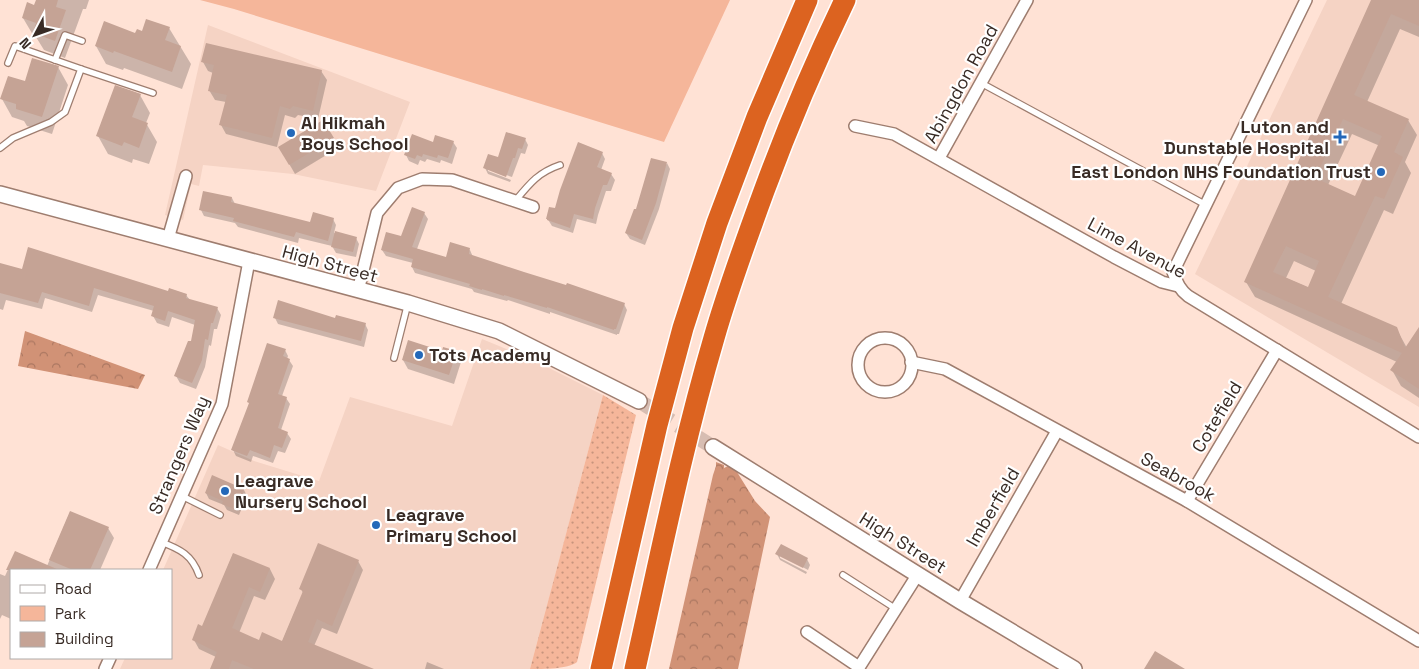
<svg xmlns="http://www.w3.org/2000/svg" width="1419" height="669" font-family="'Space Grotesk',sans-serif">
<defs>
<pattern id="grass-dots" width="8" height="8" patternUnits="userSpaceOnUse" patternTransform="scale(1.25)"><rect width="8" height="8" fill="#f5b69a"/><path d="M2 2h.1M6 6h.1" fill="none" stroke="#c7947d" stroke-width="1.8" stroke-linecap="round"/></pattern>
<pattern id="forest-crowns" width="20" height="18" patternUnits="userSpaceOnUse" patternTransform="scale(1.25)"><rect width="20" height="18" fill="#d19276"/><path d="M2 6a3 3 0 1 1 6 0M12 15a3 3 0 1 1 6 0" fill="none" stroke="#ab7761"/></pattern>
</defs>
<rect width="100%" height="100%" fill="#ffe2d5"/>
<g fill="#f5d3c4">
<polygon points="1327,0 1419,0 1419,407 1195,274"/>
<polygon points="208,25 410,102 376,191 293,174 203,165 199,186 191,184 183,220 165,215"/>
<polygon points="482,339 533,360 603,395 530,669 120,669 125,658 171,658 171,570 163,570 218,445 254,461 319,481 350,397 452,426"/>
</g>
<path fill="url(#grass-dots)" d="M603,395L636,415L577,662C569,669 543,669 530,669Z"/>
<g fill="url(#forest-crowns)">
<polygon points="25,331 145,375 138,389 18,366"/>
<polygon points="716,462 724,465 724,468 728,466 737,472 755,501 770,517 738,669 669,669 713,475 716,466"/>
</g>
<polygon fill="#f5b69a" points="200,0 730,0 664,142 234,9"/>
<g fill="#0003" fill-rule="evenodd">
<polygon points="37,0 89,0 86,9 83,9 65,58 44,50 36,37 33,35 23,18 35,7"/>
<path d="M1372,0H1419V37L1400,29L1367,102L1408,120L1417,135L1405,162L1411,173L1393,214L1384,210L1341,304L1396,328L1407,348L1419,330V398L1401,386L1392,370L1397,362L1255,297L1246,282ZM1352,134L1380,146L1356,197L1328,185ZM1294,261L1316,271L1309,288L1286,278Z"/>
<polygon points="169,28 191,64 182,89 124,68 123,70 106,64 96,46 142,33"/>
<polygon points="203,62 321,71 327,80 318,119 298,115 295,118 285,115 277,147 226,134 221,125 226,102 215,100 209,90 213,73 208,71"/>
<polygon points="58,67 68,85 52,134 27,126 24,121 12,117 2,99 25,82"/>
<polygon points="140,95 150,113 146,123 157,142 149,164 133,159 132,163 108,154 98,136"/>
<polygon points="323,122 338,148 295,174 280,148"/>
<polygon points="525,139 528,145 525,154 521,153 512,177 488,169 488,171 511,180 510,182 488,174 485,168 499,159"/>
<polygon points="453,142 457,148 452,164 441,160 440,163 427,159 425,162 420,160 418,165 409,161 406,155"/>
<polygon points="602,153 605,159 601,170 611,174 615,180 611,191 606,191 598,215 596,224 577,219 573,233 552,226 547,218"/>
<polygon points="667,163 670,169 659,209 645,245 630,239 626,233 637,211"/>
<polygon points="232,198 235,204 311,223 333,219 336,225 334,233 356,238 359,244 356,257 336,253 332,246 299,238 298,243 238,227 235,223 204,216 201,210"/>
<polygon points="424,213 428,219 417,249 446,258 470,250 473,257 624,304 627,310 619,334 617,334 617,335 550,312 550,314 508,300 507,301 474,292 472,289 415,273 412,267 413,263 386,256 382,250 402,238"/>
<polygon points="23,271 186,295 190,300 217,308 221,315 217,329 214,329 211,346 209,345 205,367 196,389 180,383 176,376 192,343 195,325 172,317 169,327 157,323 153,316 154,311 98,295 92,312 45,298 42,309 6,300 3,310 0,309 0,275"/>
<polygon points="275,318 336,320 365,324 368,330 364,347 278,324"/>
<polygon points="285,350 288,356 287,359 289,360 293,366 282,396 286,398 290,404 281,430 287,433 291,439 285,453 278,451 273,463 253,456 251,462 236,456 233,450 250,405"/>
<polygon points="456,352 461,362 454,384 408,369 403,360 443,353"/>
<polygon points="244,490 247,496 239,515 227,510 224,505 209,499 206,493"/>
<polygon points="70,512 108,528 114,538 100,570 11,570 11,619 2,615 0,619 0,574 5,576 16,552 47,566"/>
<polygon points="233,554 270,569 275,579 265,600 254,596 239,633 259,641 282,642 303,593 301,589 358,561 363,570 337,634 322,628 314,646 372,669 211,669 216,657 199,649 194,640 203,627"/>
<polygon points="777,554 807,559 810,565 808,570 780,555 780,558 807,572 806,574 780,560"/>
<polygon points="427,662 444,669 425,669"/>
</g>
<g fill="#c5a395" fill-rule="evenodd">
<polygon points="36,0 58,0 56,7 66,10 55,41 33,33 36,23 22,18 27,2 34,5"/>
<path d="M1371,0H1419V26L1391,14L1354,95L1409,119L1394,152L1403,157L1384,199L1375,196L1328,297L1397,327L1405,348L1419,327V389L1390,370L1402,353L1244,282ZM1343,119L1382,136L1355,196L1315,178ZM1286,246L1319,261L1308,287L1273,272Z"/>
<polygon points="146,19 170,27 165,40 181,46 172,72 114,51 113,53 95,46 104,21 135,33 137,29 142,31"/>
<polygon points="206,43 322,70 313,111 293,106 290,109 280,106 272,138 219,125 227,95 208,91 214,65 201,62"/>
<polygon points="32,58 59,66 42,117 16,109 16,104 0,99 8,76 25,81"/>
<polygon points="115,85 141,94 132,117 148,123 139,148 124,142 122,146 96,136"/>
<polygon points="323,120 334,138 289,165 278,147"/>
<polygon points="506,132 526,138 522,149 518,148 515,158 513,158 506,177 483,168 488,154 498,157"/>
<polygon points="412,134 433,142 435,135 454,141 448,158 438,155 437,158 423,154 422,157 417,155 415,159 404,155"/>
<polygon points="578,142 603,152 597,167 612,173 607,185 603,185 595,208 593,219 574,214 570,228 547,220 547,219 546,219 549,207 555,208 560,190"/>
<polygon points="651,158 667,162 656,203 642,240 625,233 634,209 636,209"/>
<polygon points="203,191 232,197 231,202 310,222 313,212 334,218 328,241 296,232 294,237 233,221 234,218 199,210"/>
<polygon points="412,207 425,212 412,247 446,257 450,242 470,248 469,254 524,272 566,285 567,283 625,303 616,329 614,329 614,330 547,307 547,308 504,295 504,296 482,289 482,290 469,286 470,284 411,267 413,259 381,250 386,232 401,236"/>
<polygon points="335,231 357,237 353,252 331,247"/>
<polygon points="28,247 168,291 169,288 187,294 186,298 218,307 213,323 211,323 208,340 205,339 202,360 192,383 174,376 188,341 191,341 195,320 168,311 165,321 151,316 154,306 94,288 89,306 42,292 38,303 0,293 0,263 22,269"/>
<polygon points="278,300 335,318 336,315 366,323 361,341 273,318"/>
<polygon points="408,340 442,351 443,347 457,351 449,375 402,360"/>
<polygon points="267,343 286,349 283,356 290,359 278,394 287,397 278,428 288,432 282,448 274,445 270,458 250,450 247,456 231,450 249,403 247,402"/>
<polygon points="212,475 244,489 236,510 222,504 223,501 205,493"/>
<polygon points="70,511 109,527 90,570 73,570 49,560"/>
<polygon points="318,543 359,560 332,626 317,619 308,642 374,669 254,669 232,660 229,669 210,669 217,652 192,640 198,624 202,626 233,553 270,568 260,592 249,587 232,628 259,640 262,632 282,641 303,591 299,589"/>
<polygon points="781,544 808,558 803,568 775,554"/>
<polygon points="15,551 59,570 6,570"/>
<polygon points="1155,651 1185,669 1144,669"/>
</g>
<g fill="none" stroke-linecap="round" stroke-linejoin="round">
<polyline stroke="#d7bdb2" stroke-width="15" stroke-dasharray="15 8" stroke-linecap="butt" points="639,401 713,447"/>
<defs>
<g id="service">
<polyline points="55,60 65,35 82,41"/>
<polyline points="8,63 15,46 81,69"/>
<polyline points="981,83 1206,205"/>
<polyline points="0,148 13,138 51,122 65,112 81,69 153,93"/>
<path d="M516,200C530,183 539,172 560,165"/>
<polyline points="394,358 408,303"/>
<polyline points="182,496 220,515"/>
<path d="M161,542C180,549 192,555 199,575"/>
<polyline points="843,575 896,609"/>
</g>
<g id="minor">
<path d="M1306,0L1173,272C1177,282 1179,289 1188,296L1419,437"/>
<polyline points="855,126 894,134 1114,257 1162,282 1178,286"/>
<polyline points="939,158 1027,0"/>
<polyline points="168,239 186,176"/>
<polyline points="358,291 377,213 398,188 422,179 452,180 533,207"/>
<circle cx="885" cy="365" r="27"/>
<polyline points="911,362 945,369 1187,501 1419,641"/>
<polyline points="1187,501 1277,350"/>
<polyline points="149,570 222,404 249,261"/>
<polyline points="960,601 1057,431"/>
<polyline points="807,632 859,667"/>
<polyline points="105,669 110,658"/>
<polyline points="858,669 918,574"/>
</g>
<g id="tertiary">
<polyline points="0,194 408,303 499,331 639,401"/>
<polyline points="713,447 960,601 1074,669"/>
</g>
<g id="motorway">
<polyline points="601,669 657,425 683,328 717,223 757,117 807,0"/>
<path d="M635,669C660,558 682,447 714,338C728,289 746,240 764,191C788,126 815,62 845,0"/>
</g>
</defs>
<use href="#service" stroke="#9e7d6f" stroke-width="8"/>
<use href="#minor" stroke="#9e7d6f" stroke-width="14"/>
<use href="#tertiary" stroke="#9e7d6f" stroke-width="18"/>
<use href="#motorway" stroke="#fff" stroke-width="24"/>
<use href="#service" stroke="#fff" stroke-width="5.5"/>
<use href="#minor" stroke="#fff" stroke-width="11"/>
<use href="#tertiary" stroke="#fff" stroke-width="15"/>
<use href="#motorway" stroke="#dc6320" stroke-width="21"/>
</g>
<g fill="#2368b9" stroke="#fff" stroke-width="2">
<circle cx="291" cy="133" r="5"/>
<path d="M1337.5 129.5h5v5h5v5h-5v5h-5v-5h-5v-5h5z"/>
<circle cx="1381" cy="172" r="5"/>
<circle cx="419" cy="355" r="5"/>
<circle cx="225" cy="491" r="5"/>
<circle cx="376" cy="525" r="5"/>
</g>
<g text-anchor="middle" stroke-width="4.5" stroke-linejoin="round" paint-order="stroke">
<g font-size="18" fill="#382b25" stroke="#fff">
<text transform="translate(961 84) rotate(-61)" y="6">Abingdon Road</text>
<text transform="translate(1137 248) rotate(28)" y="6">Lime Avenue</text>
<text transform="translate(330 264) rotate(15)" y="6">High Street</text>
<text transform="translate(1217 417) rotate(-59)" y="6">Cotefield</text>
<text transform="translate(179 455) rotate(-67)" y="6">Strangers Way</text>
<text transform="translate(1178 477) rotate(29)" y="6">Seabrook</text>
<text transform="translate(993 507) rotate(-60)" y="6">Imberfield</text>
<text transform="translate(903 543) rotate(32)" y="6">High Street</text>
</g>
<g font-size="18" font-weight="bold" fill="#382b25" stroke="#fff" text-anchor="start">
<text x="301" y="129">Al Hikmah<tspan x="301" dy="21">Boys School</tspan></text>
<text x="1329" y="133" text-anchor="end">Luton and<tspan x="1329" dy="21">Dunstable Hospital</tspan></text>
<text x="1371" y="178" text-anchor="end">East London NHS Foundation Trust</text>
<text x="429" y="361">Tots Academy</text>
<text x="235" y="487">Leagrave<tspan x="235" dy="21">Nursery School</tspan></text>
<text x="386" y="521">Leagrave<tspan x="386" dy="21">Primary School</tspan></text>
</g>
</g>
<rect x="10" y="569" width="162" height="90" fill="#ffffff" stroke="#afaaa8"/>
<rect x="20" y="585" width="25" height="8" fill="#ffffff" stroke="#afaaa8"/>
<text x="55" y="594" font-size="15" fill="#382b25">Road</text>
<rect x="20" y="606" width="25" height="15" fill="#f5b69a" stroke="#afaaa8"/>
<text x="55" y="619" font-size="15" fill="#382b25">Park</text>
<rect x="20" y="632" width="25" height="15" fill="#c5a395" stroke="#afaaa8"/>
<text x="55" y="644" font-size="15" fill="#382b25">Building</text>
<g transform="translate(35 35) rotate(229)" stroke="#ffffff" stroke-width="4" paint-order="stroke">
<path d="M0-4L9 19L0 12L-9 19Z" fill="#382b25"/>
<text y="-8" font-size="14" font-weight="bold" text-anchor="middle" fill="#382b25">N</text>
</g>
</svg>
